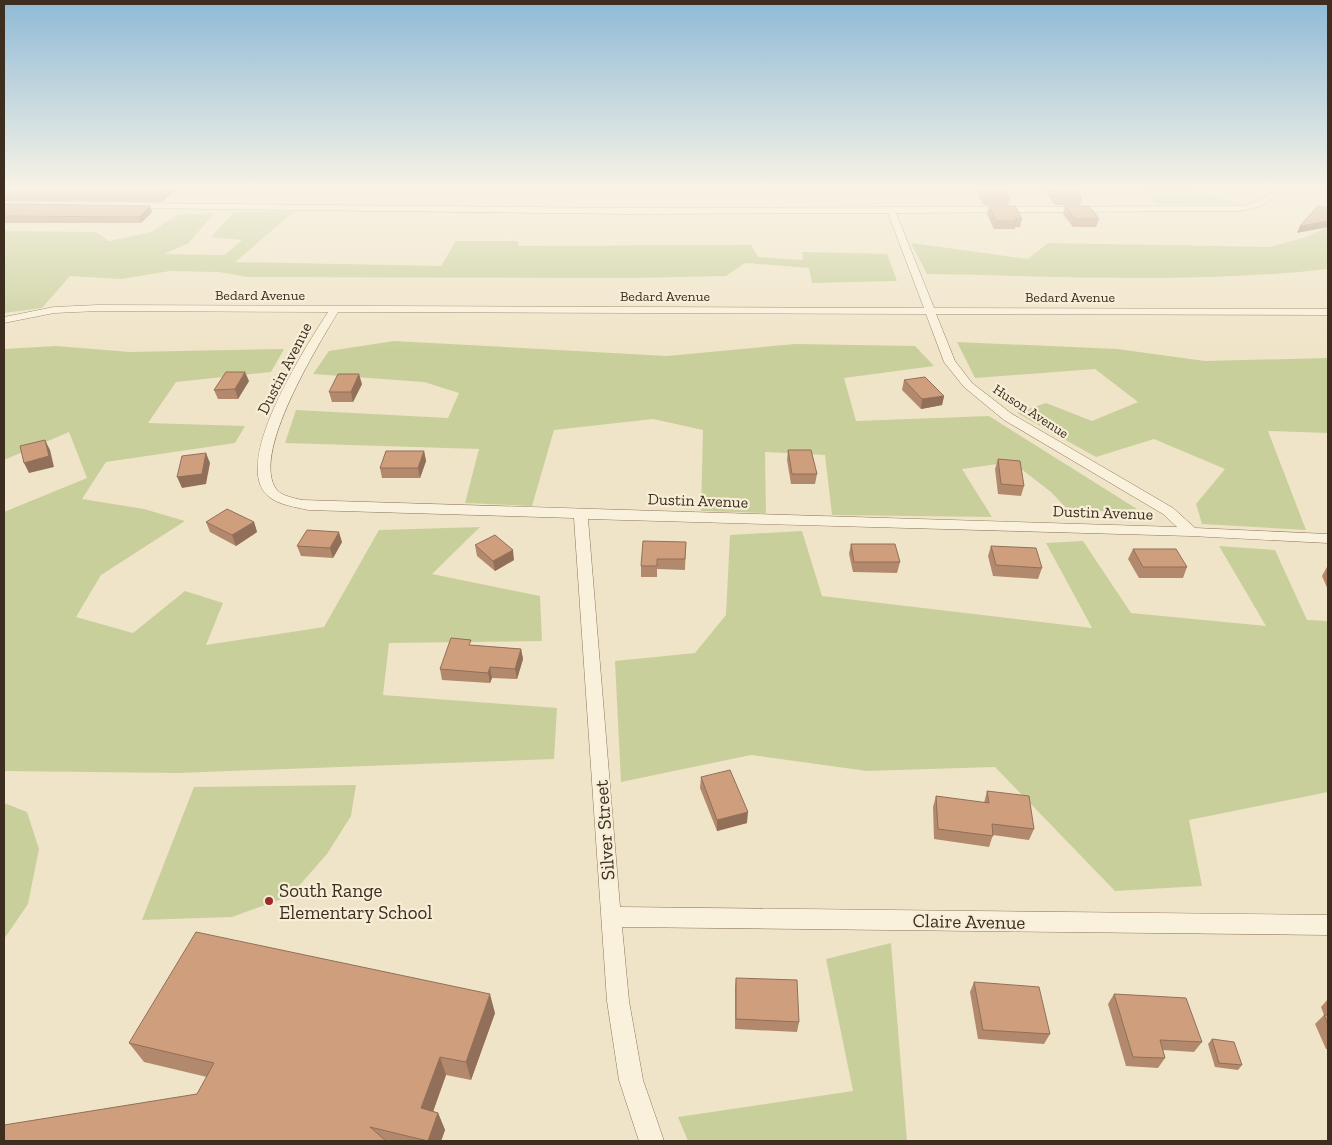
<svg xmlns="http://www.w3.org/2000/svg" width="1332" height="1145" font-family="'Zilla Slab',serif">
<rect width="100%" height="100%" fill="#f0e4c8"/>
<g fill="#c9cf9b">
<polygon points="1143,188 1185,188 1241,204 1156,204"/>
<polygon points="295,211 235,262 441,266 456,241 518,241 518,246 751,245 758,257 803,260 802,252 887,254 897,281 812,283 809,268 745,263 726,276 633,278 248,277 219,272 170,271 121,279 70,276 42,308 4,313 4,231 96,232 109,241 151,232 177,215 214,213 189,243 164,254 224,255 242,240 211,237 234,212"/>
<path d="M1325,228H1328V269C1195,284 1060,276 927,274L911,243L1028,259L1048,243L1270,247L1306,237Z"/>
<polygon points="394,341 667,356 795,344 915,346 934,366 844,378 856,421 989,416 1137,509 1071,513 1051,492 1012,462 962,469 992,517 832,515 825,455 765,452 766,513 701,511 703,430 653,419 554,430 532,506 465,503 479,449 285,443 296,410 448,418 459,393 424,382 313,374 329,351"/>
<polygon points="957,342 1117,349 1205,361 1328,358 1328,433 1268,431 1306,530 1202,524 1196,504 1225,469 1154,439 1096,457 1017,413 1046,403 1092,421 1138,402 1095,369 975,378"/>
<polygon points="56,346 130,352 284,349 271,372 176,382 148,423 245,426 235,443 106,462 82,499 144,509 185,521 101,575 76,617 133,633 185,591 223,603 206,645 324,627 379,530 480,527 432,574 540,596 542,641 389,643 383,695 557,708 554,759 178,773 4,771 4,512 87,478 69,432 4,460 4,349"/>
<polygon points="802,531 822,596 1092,628 1046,543 1083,541 1131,613 1266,626 1219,546 1275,550 1307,620 1328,621 1328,792 1189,820 1202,886 1115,891 995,767 867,771 751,755 621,782 615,661 695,653 726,615 730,535"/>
<polygon points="356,785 351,816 327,854 290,896 232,917 142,920 194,787"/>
<polygon points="4,803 27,812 39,849 28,904 4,939"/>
<polygon points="891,943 907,1141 688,1141 678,1117 853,1091 826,959"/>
</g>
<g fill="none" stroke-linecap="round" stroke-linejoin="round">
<defs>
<path id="minor" d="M1273,188H1281C1270,205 1256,209 1236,211L896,213L934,308L1328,309V315L936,314L955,361L972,383L1012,414L1173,508L1195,528L1328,534V543L1191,536L588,519L620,907L1328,915V935L622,927L629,1001L643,1080L664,1141H639L619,1080L607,1001L574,518L308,510C296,507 278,505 268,496C230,463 307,345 328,312L98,311L54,313L4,323V317L54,307L98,305L924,308L888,213L627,214L127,208L126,206L130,203L627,208L1219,206C1239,206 1261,207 1273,188ZM338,312L926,314L944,362L964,387L1004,420L1163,514L1177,527L302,500C294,498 282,496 277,490C249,456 319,344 338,312Z"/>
</defs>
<use href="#minor" stroke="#8d765c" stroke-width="1"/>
<use href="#minor" fill="#faf1dc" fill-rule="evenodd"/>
</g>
<g fill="#b2896c">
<polygon points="4,188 174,188 175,190 162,202 4,201"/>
<polygon points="975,188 1004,188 1010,197 1008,205 983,205"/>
<polygon points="1042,188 1075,188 1082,197 1080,205 1055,205"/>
<polygon points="4,204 150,206 152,212 141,223 4,223"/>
<polygon points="989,206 1022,219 1020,227 1015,227 1015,229 994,229 987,214"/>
<polygon points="1065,206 1099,219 1096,227 1073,227 1063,214"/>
<polygon points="904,380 944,396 942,405 921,409 902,390"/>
<polygon points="249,381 238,399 218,399 214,390"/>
<polygon points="362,384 353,402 332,402 329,392"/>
<polygon points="788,450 817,474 815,484 791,484 787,460"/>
<polygon points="424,451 426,461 420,478 382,478 380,468"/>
<polygon points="998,459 1024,486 1021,496 998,494 995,469"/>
<polygon points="206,522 254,522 257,532 236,546 210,532"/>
<polygon points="342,542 333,558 301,556 297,546"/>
<polygon points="686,542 685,570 657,569 657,577 641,577 641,566"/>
<polygon points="851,544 900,562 897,573 853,572 849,554"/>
<polygon points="475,545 514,560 495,571 477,556"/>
<polygon points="991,546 1042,568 1038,579 993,576 988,556"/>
<polygon points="1133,549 1187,567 1183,578 1139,578 1128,559"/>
<polygon points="1328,565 1328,590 1322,576"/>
<polygon points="472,645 521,649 523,659 517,679 492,678 490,683 442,680 440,669"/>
<polygon points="701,777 747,823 717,831 700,788"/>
<polygon points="987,791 1034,829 1029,840 993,835 989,847 934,839 933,807 936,796 984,803"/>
<polygon points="736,978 799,1022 797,1032 735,1029 735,987"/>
<polygon points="974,982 1050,1034 1044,1044 978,1039 970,992"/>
<polygon points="1114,994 1202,1042 1194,1052 1163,1050 1165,1058 1158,1068 1126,1066 1108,1004"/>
<polygon points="1328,999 1328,1049 1326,1049 1315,1024 1324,1015 1321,1007"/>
<polygon points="495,1013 471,1080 446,1075 433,1111 438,1113 445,1130 441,1141 4,1141 197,1094 207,1077 144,1062 129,1043"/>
<polygon points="1212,1039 1242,1065 1238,1070 1215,1067 1208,1044"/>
</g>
<g fill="#916f58">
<polygon points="168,188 174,188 175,190 162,202 160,196"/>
<polygon points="150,206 152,212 141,223 139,217"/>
<polygon points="1328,221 1328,227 1297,233 1300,226"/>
<polygon points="245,372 249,381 238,399 235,389"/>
<polygon points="359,374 362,384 353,402 351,392"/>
<polygon points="944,396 942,405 921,409 922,399"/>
<polygon points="45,440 50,450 54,467 29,473 24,463"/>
<polygon points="424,451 426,461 420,478 418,468"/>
<polygon points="206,453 210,463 206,484 182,488 177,477"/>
<polygon points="254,522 257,532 236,546 232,535"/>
<polygon points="339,532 342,542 333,558 330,548"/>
<polygon points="513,550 514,560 495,571 493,561"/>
<polygon points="521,649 523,659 517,679 515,669"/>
<polygon points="490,667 492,678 490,683 488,673"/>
<polygon points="748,812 747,823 717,831 717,820"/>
<polygon points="490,994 495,1013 471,1080 466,1062"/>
<polygon points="440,1057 446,1075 428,1126 421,1108"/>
<polygon points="438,1113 445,1130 441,1141 428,1141"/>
</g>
<g fill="#cf9f7d" stroke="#916f58">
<polygon points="4,188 168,188 160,196 4,195"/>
<polygon points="980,188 1004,188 1010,197 985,197"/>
<polygon points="1050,188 1075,188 1082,197 1057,197"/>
<polygon points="4,204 150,206 139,217 4,216"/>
<polygon points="989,206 1015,206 1022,219 1015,218 1017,221 996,221"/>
<polygon points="1065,206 1089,206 1099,219 1075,219"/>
<polygon points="1318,206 1328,208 1328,221 1300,226"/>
<polygon points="226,372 245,372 235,389 214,390"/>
<polygon points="338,374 359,374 351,392 329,392"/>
<polygon points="925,377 944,396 922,399 904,380"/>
<polygon points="45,440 49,456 24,463 20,446"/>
<polygon points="788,450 811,450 817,474 792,474"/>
<polygon points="386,451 424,451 418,468 380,468"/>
<polygon points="206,453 202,474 177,477 182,456"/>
<polygon points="998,459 1020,461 1024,486 1001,484"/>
<polygon points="227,509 254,522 232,535 206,522"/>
<polygon points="307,530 339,532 330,548 297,546"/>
<polygon points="495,535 513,550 493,561 475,545"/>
<polygon points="643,541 686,542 685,559 657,559 657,566 641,566"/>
<polygon points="851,544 895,544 900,562 854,562"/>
<polygon points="991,546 1036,548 1042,568 996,565"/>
<polygon points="1133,549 1176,549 1187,567 1143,567"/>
<polygon points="451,638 471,640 469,645 521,649 515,669 490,667 488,673 440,669"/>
<polygon points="730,770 748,812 717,820 701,777"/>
<polygon points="987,791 1029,796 1034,829 992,824 993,836 938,829 936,796 989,803"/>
<polygon points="196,932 490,994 466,1062 440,1057 421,1108 438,1113 428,1141 370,1127 386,1141 4,1141 4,1125 197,1094 214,1063 129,1043"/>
<polygon points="736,978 797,980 799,1022 736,1019"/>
<polygon points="974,982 1039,987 1050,1034 983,1030"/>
<polygon points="1114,994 1186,998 1202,1042 1160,1040 1165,1058 1133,1057"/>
<polygon points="1324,1015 1328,1015 1328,1024"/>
<polygon points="1212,1039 1234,1042 1242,1065 1219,1063"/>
</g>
<linearGradient id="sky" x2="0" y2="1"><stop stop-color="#8fbad6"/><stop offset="0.54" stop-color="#f8f3e6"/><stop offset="1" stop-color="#f8f3e6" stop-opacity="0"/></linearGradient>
<rect width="1332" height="348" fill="url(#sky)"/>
<circle fill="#9e2a2b" stroke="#f7eed8" stroke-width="2" cx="269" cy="901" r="5"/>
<g text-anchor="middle" stroke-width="4.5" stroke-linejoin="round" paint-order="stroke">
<g font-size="14" fill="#3d2e20" stroke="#f7eed8">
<text x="260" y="300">Bedard Avenue</text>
<text x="665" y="301">Bedard Avenue</text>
<text x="1070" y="302">Bedard Avenue</text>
<text transform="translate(1031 411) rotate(33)" y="5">Huson Avenue</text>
</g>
<g font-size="16" fill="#3d2e20" stroke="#f7eed8">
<text transform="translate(284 368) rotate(-63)" y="6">Dustin Avenue</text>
<text transform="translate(698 500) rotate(2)" y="6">Dustin Avenue</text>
<text transform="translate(1103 512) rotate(2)" y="6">Dustin Avenue</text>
</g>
<g font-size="19" fill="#3d2e20" stroke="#f7eed8">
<text transform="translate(604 830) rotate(-94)" y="7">Silver Street</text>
<text transform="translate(969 921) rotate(1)" y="7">Claire Avenue</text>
</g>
<g font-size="19" fill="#3d2e20" stroke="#f7eed8" text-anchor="start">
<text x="279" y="897">South Range<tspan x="279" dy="22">Elementary School</tspan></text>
</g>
</g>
<rect width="1332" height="1145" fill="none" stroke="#3d2e20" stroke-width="10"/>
</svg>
